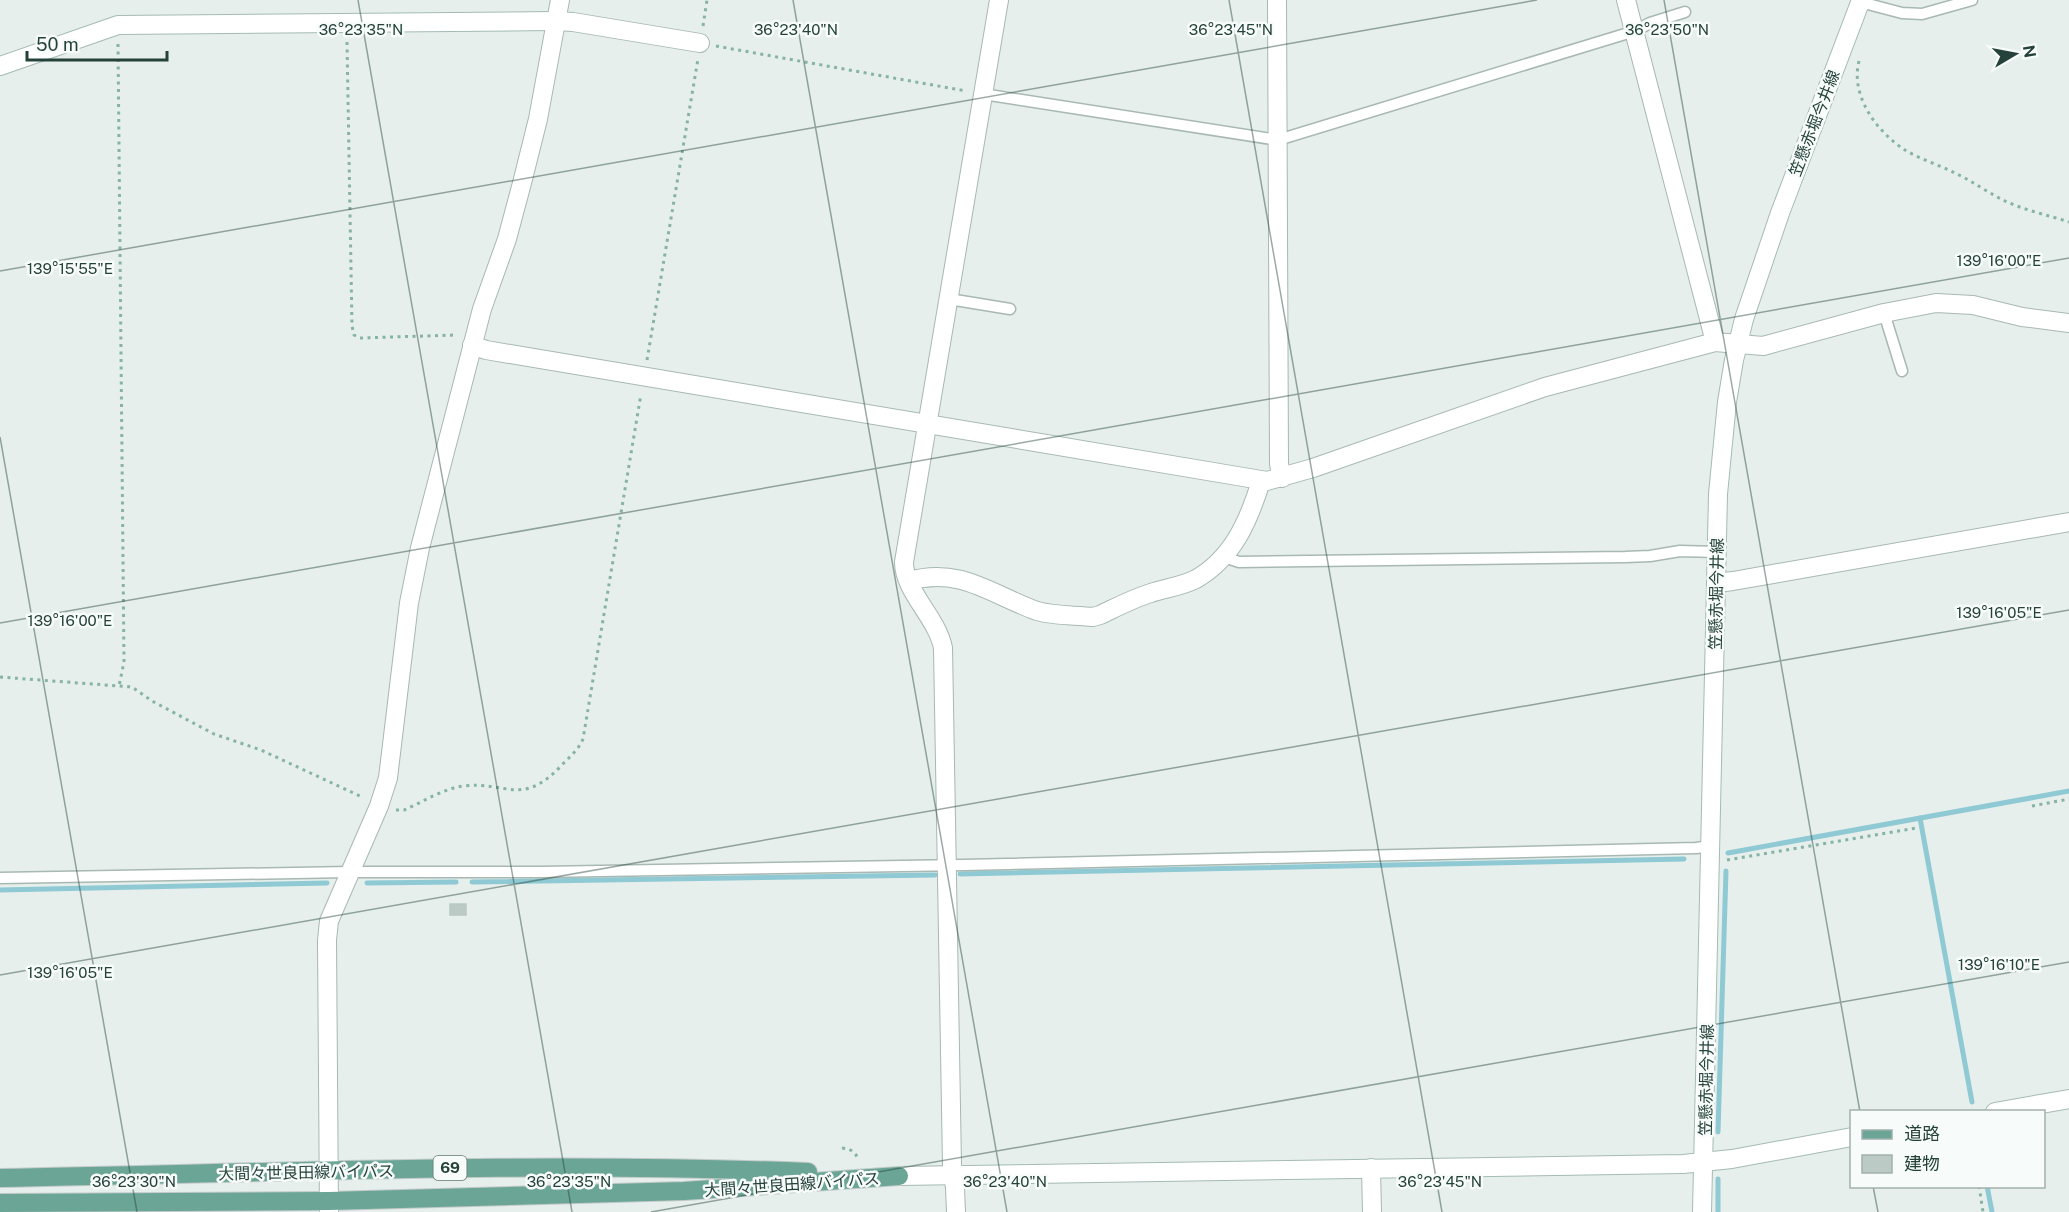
<svg xmlns="http://www.w3.org/2000/svg" width="2069" height="1212" font-family="'Public Sans','Noto Sans JP',sans-serif">
<rect width="100%" height="100%" fill="#e6efeb"/>
<g fill="none" stroke-linecap="round" stroke-linejoin="round">
<g stroke="#8ec9d4" stroke-width="5">
<polyline points="1920,818 1972,1102"/>
<polyline points="1728,853 2069,791"/>
<polyline points="960,874 1684,859"/>
<polyline points="472,882 935,875"/>
<polyline points="367,883 456,882"/>
<polyline points="0,890 327,883"/>
<polyline points="1718,1132 1726,871"/>
<polyline points="1987,1186 1992,1212"/>
<polyline points="1718,1212 1718,1179"/>
</g>
</g>
<rect fill="#bbcac4" stroke="#b8c9c2" stroke-width="1.5" x="450" y="904" width="16" height="11"/>
<g fill="none" stroke-linecap="round" stroke-linejoin="round">
<defs>
<g id="lane">
<polyline points="1860,2 1902,13 1922,14 1972,0"/>
<polyline points="983,94 1278,140 1635,31 1650,23 1685,12"/>
<polyline points="949,299 1010,309"/>
<polyline points="1884,313 1902,371"/>
<polyline points="1224,557 1239,562 1625,557 1650,556 1680,551 1717,552"/>
<polyline points="0,878 349,872 541,872 964,865 1696,848 1711,846"/>
</g>
<g id="street">
<polyline points="1277,0 1279,464 1282,478"/>
<polyline points="1626,0 1715,342"/>
<polyline points="556,21 573,22 700,43"/>
<polyline points="472,345 486,350 1267,481 1313,468 1545,387 1715,342 1763,346 1884,313 1936,303 1973,305 2022,317 2069,323"/>
<path d="M909,581C960,566 992,595 1037,611C1054,616 1076,615 1093,617L1100,615C1117,607 1134,598 1151,593C1166,588 1183,586 1196,579C1233,558 1249,520 1261,481"/>
<polyline points="1716,583 1733,581 2069,522"/>
<polyline points="1371,1168 1372,1212"/>
<polyline points="329,1212 327,940 329,921 379,806 388,778 409,603 420,548 482,309 507,239 522,183 538,119 560,0"/>
<path d="M956,1212L955,1188L952,1165L943,648C937,617 904,592 904,562L999,0"/>
</g>
<g id="secondary">
<polyline points="0,66 118,25 556,21"/>
<polyline points="1995,1112 2069,1099"/>
<polyline points="899,1176 1683,1164 1732,1159 1852,1137"/>
<polyline points="1702,1212 1718,494 1727,402 1734,360 1744,319 1780,213 1861,0"/>
</g>
<g id="primary">
<path d="M0,1178C269,1173 539,1161 808,1172"/>
<polyline points="0,1203 329,1201 684,1191 899,1176"/>
</g>
</defs>
<use href="#lane" stroke="#a8b8b2" stroke-width="13"/>
<use href="#street" stroke="#a8b8b2" stroke-width="20"/>
<use href="#secondary" stroke="#a4bbb3" stroke-width="20"/>
<use href="#primary" stroke="#c2cac8" stroke-width="20"/>
<g stroke="#86b3a5" stroke-width="3" stroke-dasharray="3 4.5" stroke-linecap="butt">
<polyline points="703,26 707,0"/>
<polyline points="347,42 352,326 354,335 360,338 457,335"/>
<polyline points="118,44 124,662 119,686"/>
<polyline points="716,46 966,91"/>
<path d="M1859,61C1850,96 1877,132 1905,150C1920,159 1939,165 1955,173C1972,181 1987,192 2003,200C2023,210 2048,215 2069,222"/>
<polyline points="647,360 698,59"/>
<polyline points="0,677 132,687 152,701 214,734 261,750 362,797"/>
<polyline points="2032,806 2069,799"/>
<path d="M396,810H404C423,802 444,788 464,786C507,781 521,807 560,767C568,758 578,751 583,739L641,394"/>
<polyline points="1727,860 1916,828"/>
<path d="M842,1148C851,1149 856,1152 858,1160"/>
<polyline points="1979,1186 1983,1212"/>
</g>
<use href="#lane" stroke="#fff" stroke-width="10"/>
<use href="#street" stroke="#fff" stroke-width="18"/>
<use href="#secondary" stroke="#fff" stroke-width="18"/>
<use href="#primary" stroke="#6aa596" stroke-width="18"/>
</g>
<path fill="none" stroke="#24423a" stroke-width="1.5" stroke-opacity="0.45" d="M358,0L572,1212M793,0L1007,1212M1229,0L1442,1212M1664,0L1860,1112M0,271L1537,0M0,437L137,1212M0,623L2069,258M0,975L2069,610M1873,1186L1878,1212M651,1212L2069,962"/>
<g text-anchor="middle" stroke-width="5" stroke-linejoin="round" paint-order="stroke">
<rect fill="#f7fbf9" stroke="#637a73" stroke-width="1.5" x="433.5" y="1156" width="33" height="24" rx="4.5"/>
<g font-size="15" font-weight="bold" fill="#24423a">
<text x="450" y="1173">69</text>
</g>
<g font-size="16" fill="#24423a" stroke="#f7fbf9">
<text transform="translate(1814 123) rotate(-69)" y="6">笠懸赤堀今井線</text>
<text transform="translate(1716 594) rotate(-89)" y="6">笠懸赤堀今井線</text>
<text transform="translate(1706 1080) rotate(-89)" y="6">笠懸赤堀今井線</text>
<text transform="translate(306 1172) rotate(-1)" y="6">大間々世良田線バイパス</text>
<text transform="translate(792 1184) rotate(-4)" y="6">大間々世良田線バイパス</text>
</g>
</g>
<g font-size="15" text-anchor="middle" fill="#24423a" stroke="#f7fbf9" stroke-width="5" stroke-linejoin="round" paint-order="stroke">
<text x="361" y="35">36°23'35"N</text>
<text x="796" y="35">36°23'40"N</text>
<text x="1231" y="35">36°23'45"N</text>
<text x="1667" y="35">36°23'50"N</text>
<text x="1999" y="266">139°16'00"E</text>
<text x="70" y="274">139°15'55"E</text>
<text x="1999" y="618">139°16'05"E</text>
<text x="70" y="626">139°16'00"E</text>
<text x="1999" y="970">139°16'10"E</text>
<text x="70" y="978">139°16'05"E</text>
<text x="134" y="1187">36°23'30"N</text>
<text x="569" y="1187">36°23'35"N</text>
<text x="1005" y="1187">36°23'40"N</text>
<text x="1440" y="1187">36°23'45"N</text>
</g>
<rect x="1850" y="1110" width="195" height="78" fill="#f7fbf9" stroke="#a3b1ad" stroke-width="1.5"/>
<rect x="1862" y="1130" width="30" height="9" fill="#6aa596" stroke="#a3b1ad" stroke-width="1.5"/>
<text x="1904" y="1140" font-size="18" fill="#24423a">道路</text>
<rect x="1862" y="1155" width="30" height="18" fill="#bbcac4" stroke="#a3b1ad" stroke-width="1.5"/>
<text x="1904" y="1170" font-size="18" fill="#24423a">建物</text>
<g transform="translate(2015 54) rotate(80)" stroke="#f7fbf9" stroke-width="4.5" paint-order="stroke">
<path d="M0-4.5L10 22L0 15L-10 22Z" fill="#24423a"/>
<text y="-9" font-size="16" font-weight="bold" text-anchor="middle" fill="#24423a">N</text>
</g>
<path d="M27 51v9h140v-9" fill="none" stroke="#24423a" stroke-width="3"/>
<text x="36" y="51" font-size="18" fill="#24423a" stroke="#f7fbf9" stroke-width="4.5" paint-order="stroke">50 m</text>
</svg>
